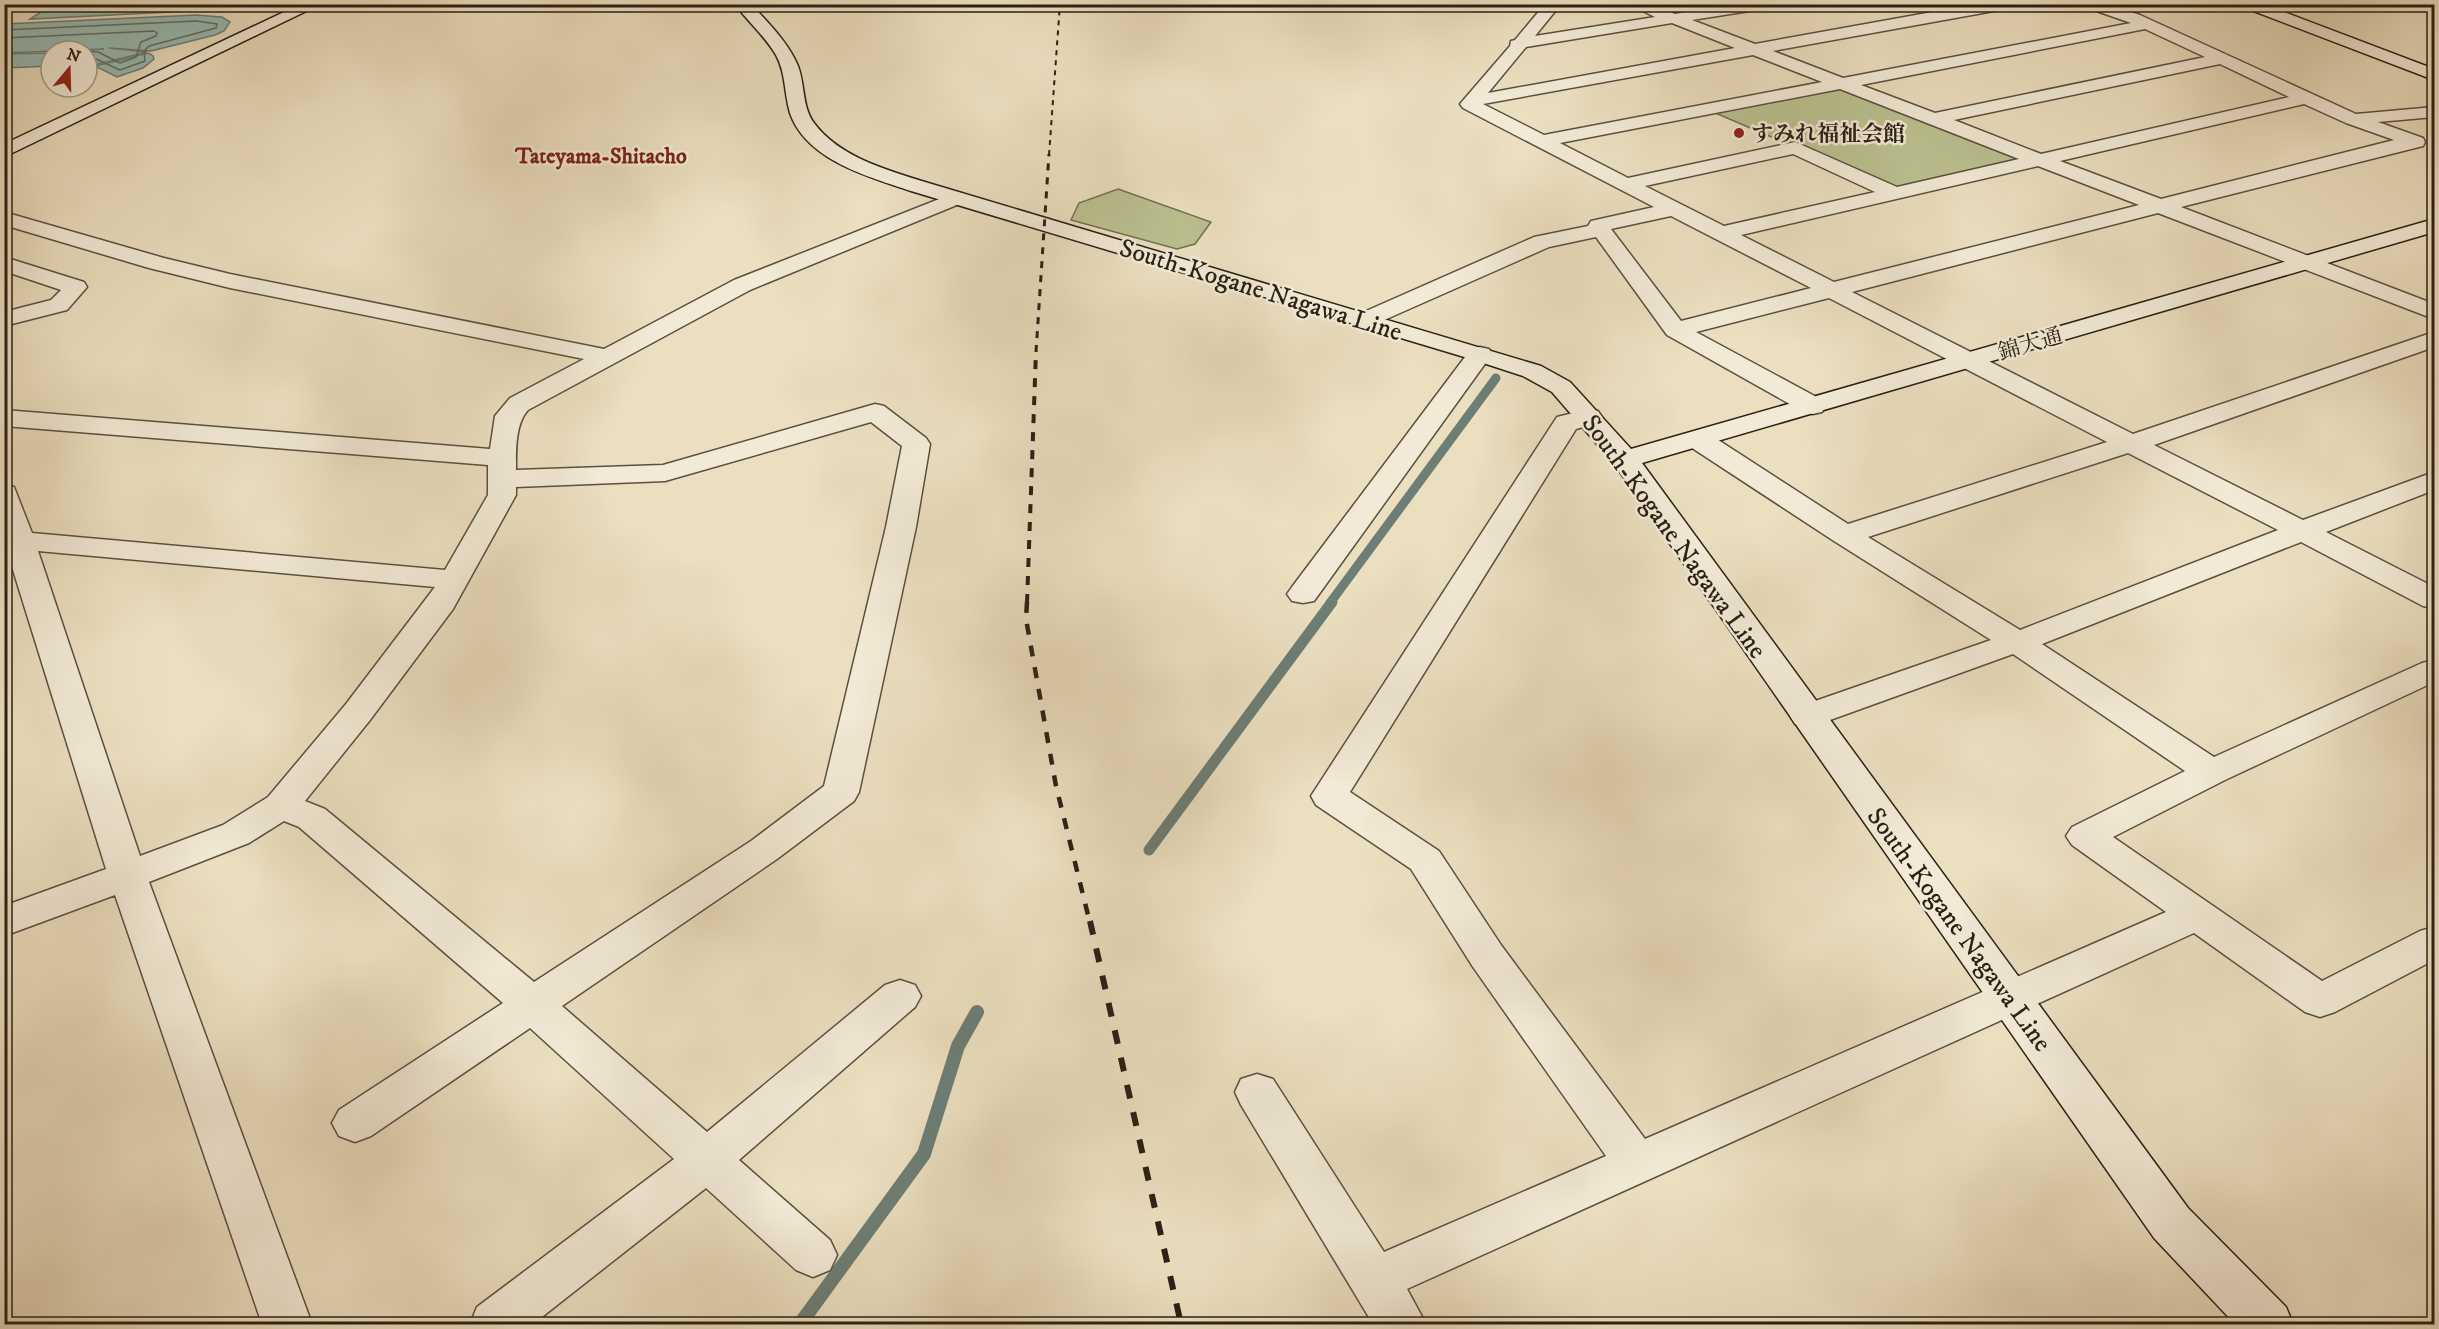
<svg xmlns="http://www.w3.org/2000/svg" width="2439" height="1329" font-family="'IM FELL DW Pica','Noto Serif JP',serif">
<rect width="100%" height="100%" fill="#ebdfc0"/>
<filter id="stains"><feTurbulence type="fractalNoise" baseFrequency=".00333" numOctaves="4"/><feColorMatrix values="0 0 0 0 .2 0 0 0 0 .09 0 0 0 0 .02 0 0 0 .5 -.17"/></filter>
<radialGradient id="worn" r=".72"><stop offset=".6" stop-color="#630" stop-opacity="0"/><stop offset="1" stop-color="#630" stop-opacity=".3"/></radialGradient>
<g fill="#bbc190" stroke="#727053" stroke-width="1.5">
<polygon points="1833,88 1845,88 2026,160 1893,189 1713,112"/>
<polygon points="1118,189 1211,222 1195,244 1177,249 1071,220 1079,203"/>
</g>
<g fill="#98bcb6" stroke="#6c7e76" stroke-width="1.5">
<polygon points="104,4 275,4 275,5 270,7 30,19 47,8 101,7"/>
<polygon points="196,15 222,17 230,22 224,31 215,35 151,51 109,48 147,52 90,66 87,62 87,51 74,51 104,49 5,53 5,24"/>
<polygon points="51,53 51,66 5,68 5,54"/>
<polygon points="149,53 153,56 154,59 143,68 117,77 95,66"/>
</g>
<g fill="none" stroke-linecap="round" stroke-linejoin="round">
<g stroke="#606e66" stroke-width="1.5">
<polyline points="94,4 97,10 205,4"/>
<polyline points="4,30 196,21 217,24 216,28 149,46 144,51 145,61 120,70 96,59 87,59"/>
<polyline points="4,38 154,31 157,33 156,36 141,42 136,57 120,63 98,52 87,51"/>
</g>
<polyline stroke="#6c7e76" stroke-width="9" points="1330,603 1496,378"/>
<polyline stroke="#6c7e76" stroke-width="11" points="1149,850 1332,602"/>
<polyline stroke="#6c7e76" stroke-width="14" points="800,1324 924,1154 958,1046 977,1012"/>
<defs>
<g id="street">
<path d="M1545,4H1561L1535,36L1655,17L1629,4H1651L1675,14L1731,4H1769L1762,9L1692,20L1755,44L1977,4H2012L2005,9L1773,51L1843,78L2131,23L2085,7L2083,4H2107L2140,15L2356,114L2434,107V117L2378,122L2423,138L2425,142L2423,146L2181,207L2434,304V319L2158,213L1852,292L2133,434L2434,332V347L2154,445L2303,520L2434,472V490L2326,532L2434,587V608L2423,606L2301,542L2042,644L2214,757L2422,663L2434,660V682L2225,780L2113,837L2322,981L2420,931L2434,927V960L2335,1012L2320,1017L2305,1012L2194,933L1407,1289L1426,1324H1373L1241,1105L1235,1092L1241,1079L1257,1074L1273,1079L1384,1252L1606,1156L1473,967L1411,869L1316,805L1311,796L1557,417L1589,409L1598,411L1602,417L1598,423L1576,429L1350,792L1439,851L1501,945L1645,1139L2166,912L2072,845L2066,836L2072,827L2185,771L2013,654L1819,724L1807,727L1795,724L1790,716L1795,708L1991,640L1834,541L1689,446L1686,440L1689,434L1699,432L1709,434L1848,524L2107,442L1829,298L1696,332L1822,400L1826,406L1822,412L1813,414L1804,412L1667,335L1596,237L1549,247L1373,325L1365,327L1357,325L1353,320L1357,315L1534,237L1588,226L1591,221L1654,207L1463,108L1460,104L1510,46L1511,41L1515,40ZM1672,23L1735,48L1488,93L1526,47ZM2145,29L2205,57L1935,113L1861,85ZM1753,55L1822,82L1544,135L1483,104ZM2220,64L2289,97L2041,154L1954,120ZM1840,89L2019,159L1897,187L1795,142L1628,178L1560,143ZM2304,104L2346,123L2394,140L2161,199L2060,161ZM1793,154L1875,192L1724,226L1645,186ZM2038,166L2139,205L1834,282L1741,235ZM1671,216L1811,288L1681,321L1611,229ZM2128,453L2278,530L2020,630L1868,537Z"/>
<path d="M957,192L964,194L967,198L964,202L750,290L528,410C515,424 516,451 516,470L663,465L875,404L884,406L926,438L930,444L916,527L859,792L854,801L777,859L562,1006L707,1132L885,985L900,980L915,985L921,996L915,1007L739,1160L830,1240L837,1255L830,1270L813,1277L796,1270L706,1188L533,1324H470L477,1307L674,1159L530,1028L371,1136L355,1142L339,1136L332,1123L339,1110L503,1003L299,827L284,821L249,843L149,882L312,1324H262L115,895L4,936V906L106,869L4,541V485L14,487L32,533L445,570L488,495V465L4,426V410L490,449L495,416L510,398L584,359L230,288L149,268L4,225V212L164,258L230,274L604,349L734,280ZM871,422L902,446L886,527L824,786L751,841L534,982L325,809L305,801L370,720L453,609L516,495V487L665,481ZM38,551L435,587L346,704L268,797L223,825L140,856Z"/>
<polygon points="4,257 84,282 87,287 67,310 4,326 4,312 51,300 61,290 4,271"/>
<polygon points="1480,347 1489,349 1492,354 1314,601 1303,603 1292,601 1287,594 1292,587 1471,349"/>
</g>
<g id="secondary">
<polygon points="301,4 321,4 4,157 4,144"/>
<path d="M735,4H751C768,23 788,42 798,66C805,84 802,107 814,123C839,157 887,170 925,182L1541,366L1570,382L1631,449L2434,219V232L1642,463L2188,1208L2286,1307L2293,1324H2235L2154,1238L1615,465L1552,392L1523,376L1471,359L911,191C869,177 806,160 790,113C784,93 786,73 776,55C765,36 748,22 735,4Z"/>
<polygon points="2241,4 2263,4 2434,69 2434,80 2243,7"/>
</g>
</defs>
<use href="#street" stroke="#5a5040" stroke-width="3"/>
<use href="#secondary" stroke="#292016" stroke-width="3"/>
<use href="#street" fill="#f2ead6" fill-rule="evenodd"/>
<use href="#secondary" fill="#f2ead6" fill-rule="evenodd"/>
<polyline stroke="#292016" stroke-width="2" stroke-dasharray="5 5" stroke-linecap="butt" points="1049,155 1060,4"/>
<polyline stroke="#292016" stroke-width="3" stroke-dasharray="7 7" stroke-linecap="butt" points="1036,352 1049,154"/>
<polyline stroke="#292016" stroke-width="4" stroke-dasharray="9 9" stroke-linecap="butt" points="1027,603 1036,351"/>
<polyline stroke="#292016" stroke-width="4.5" stroke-dasharray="11 11" stroke-linecap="butt" points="1027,602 1026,619 1056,786 1090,923"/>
<polyline stroke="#292016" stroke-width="6" stroke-dasharray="14 14" stroke-linecap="butt" points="1090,921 1181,1324"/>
</g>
<circle fill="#8f2418" stroke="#f2ead6" stroke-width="2" cx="1739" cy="133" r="6"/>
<g text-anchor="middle" stroke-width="5" stroke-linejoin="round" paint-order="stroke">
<g font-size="22" font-weight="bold" fill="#292016" stroke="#f2ead6" text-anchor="start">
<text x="1751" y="141">すみれ福祉会館</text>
</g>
<g font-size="22" font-weight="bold" fill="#7a1f14" stroke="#f2ead6">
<text x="601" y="163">Tateyama-Shitacho</text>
</g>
<g font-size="22" fill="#292016" stroke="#f2ead6">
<text transform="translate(2030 343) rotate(-16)" y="8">錦大通</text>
</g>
<g font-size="26" fill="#292016" stroke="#f2ead6">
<text transform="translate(1261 289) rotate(17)" y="9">South-Kogane Nagawa Line</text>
<text transform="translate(1675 536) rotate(54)" y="9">South-Kogane Nagawa Line</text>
<text transform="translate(1960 929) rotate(54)" y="9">South-Kogane Nagawa Line</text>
</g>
</g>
<rect width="2439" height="1329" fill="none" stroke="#ebdfc0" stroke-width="24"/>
<rect x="6" y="6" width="2427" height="1317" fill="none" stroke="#292016" stroke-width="3"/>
<rect x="12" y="12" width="2415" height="1305" fill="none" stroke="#292016" stroke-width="1.5"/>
<g transform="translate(69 69) rotate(19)"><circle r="28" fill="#f2ead6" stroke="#a29989" stroke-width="1.5"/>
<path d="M0-4.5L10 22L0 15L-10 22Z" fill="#8f2418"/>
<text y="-9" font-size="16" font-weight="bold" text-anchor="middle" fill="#292016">N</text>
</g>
<rect width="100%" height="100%" filter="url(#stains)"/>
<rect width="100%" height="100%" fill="url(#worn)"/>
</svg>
